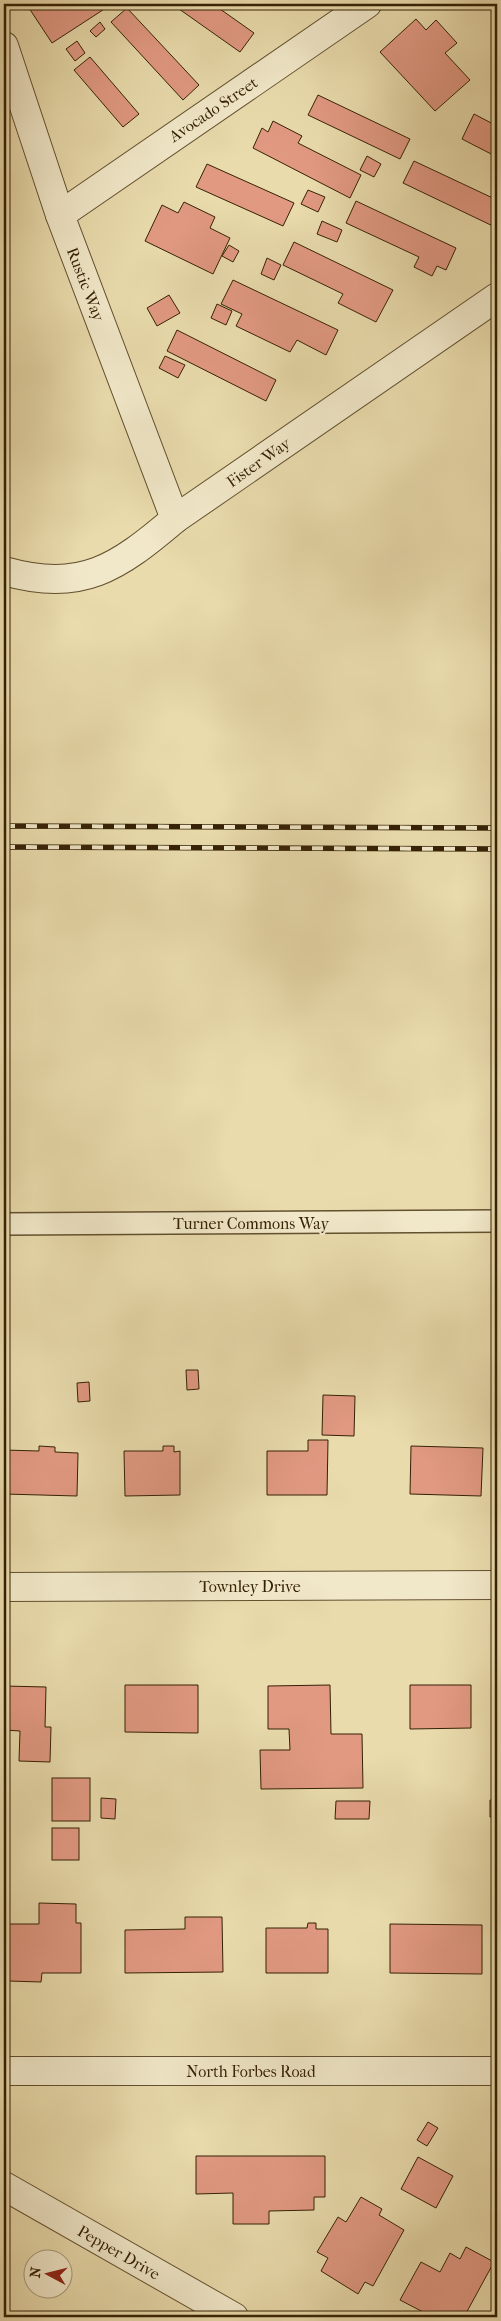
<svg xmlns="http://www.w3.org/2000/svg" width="501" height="2321" font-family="'IM FELL French Canon',serif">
<rect width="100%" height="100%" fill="#e9dbac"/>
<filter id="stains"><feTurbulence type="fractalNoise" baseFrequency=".004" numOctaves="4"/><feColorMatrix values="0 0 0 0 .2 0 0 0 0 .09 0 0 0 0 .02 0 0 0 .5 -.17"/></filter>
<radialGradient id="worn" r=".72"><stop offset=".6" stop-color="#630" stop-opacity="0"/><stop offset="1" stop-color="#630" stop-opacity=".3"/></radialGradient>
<g fill="#e19982" stroke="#352105">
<polygon points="29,4 112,4 52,43 27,5"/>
<polygon points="172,4 213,4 254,33 240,52"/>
<polygon points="127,8 199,85 183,100 111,22"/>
<polygon points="416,19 426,30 436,20 457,43 445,53 470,80 435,111 380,52"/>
<polygon points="100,22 105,29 96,37 90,31"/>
<polygon points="77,41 85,53 75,61 66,49"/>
<polygon points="90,57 139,114 123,127 74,70"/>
<polygon points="318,95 410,139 400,159 308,115"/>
<polygon points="474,114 497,126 497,157 462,139"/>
<polygon points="273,121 302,136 298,143 361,175 350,198 253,148 262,128 268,132"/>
<polygon points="367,156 381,164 374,177 360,170"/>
<polygon points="414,161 497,200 497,228 403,183"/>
<polygon points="207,164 294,203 283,226 196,187"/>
<polygon points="308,190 325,197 318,212 301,204"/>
<polygon points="356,201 456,248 446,270 437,266 432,276 414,267 419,257 346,223"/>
<polygon points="184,202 215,217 210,228 230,238 213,274 145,241 162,205 178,213"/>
<polygon points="322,221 342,230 337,242 317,234"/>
<polygon points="294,242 393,290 376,322 338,303 343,294 283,265"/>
<polygon points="229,245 239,251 233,262 222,256"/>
<polygon points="267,258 281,265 274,280 261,274"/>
<polygon points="233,280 338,330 326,355 297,340 290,352 236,326 242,314 221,304"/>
<polygon points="169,295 180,313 157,326 147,308"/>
<polygon points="217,304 232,311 226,325 211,318"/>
<polygon points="177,330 276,380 266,401 167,351"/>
<polygon points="165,356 185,365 178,378 159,368"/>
<polygon points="186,1370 198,1370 199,1389 187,1390"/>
<polygon points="89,1382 90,1401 78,1402 77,1383"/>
<polygon points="323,1395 355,1396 354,1436 322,1435"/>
<polygon points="308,1440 328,1440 327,1495 267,1495 267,1451 308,1451"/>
<polygon points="39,1446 55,1447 55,1452 78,1453 77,1496 4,1494 4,1450 39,1451"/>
<polygon points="163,1446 174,1446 174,1452 180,1451 180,1495 125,1496 124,1451 163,1451"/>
<polygon points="411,1446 483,1448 481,1496 410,1494"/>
<polygon points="125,1685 198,1685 198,1733 125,1732"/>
<polygon points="330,1685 331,1734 362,1734 363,1788 261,1789 260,1750 290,1750 289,1729 268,1729 268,1686"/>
<polygon points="410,1685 471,1685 471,1728 410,1729"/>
<polygon points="4,1686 46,1687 45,1727 51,1727 50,1762 19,1761 20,1731 4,1730"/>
<rect x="52" y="1778" width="38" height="43"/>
<polygon points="101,1798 116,1799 115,1819 101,1818"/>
<polygon points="490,1800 497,1800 497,1818 490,1817"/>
<polygon points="336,1801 370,1801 369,1819 335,1819"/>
<rect x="52" y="1828" width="27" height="32"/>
<polygon points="39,1903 76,1904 76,1923 81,1923 81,1973 42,1973 41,1982 9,1981 9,1973 4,1973 4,1924 39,1924"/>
<polygon points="185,1917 222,1917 223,1972 125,1973 125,1930 185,1929"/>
<polygon points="308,1923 316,1923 316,1929 328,1929 328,1973 266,1973 266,1928 307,1928"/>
<polygon points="390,1924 482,1925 482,1974 390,1973"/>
<polygon points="428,2122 438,2128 427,2146 417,2140"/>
<polygon points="196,2156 325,2156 325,2197 314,2197 314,2210 269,2211 269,2224 233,2224 233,2193 196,2194"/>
<polygon points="418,2157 453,2176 436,2208 401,2189"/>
<polygon points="361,2197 382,2209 379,2215 404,2230 373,2286 365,2282 358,2294 321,2271 328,2258 317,2252 338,2217 346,2222"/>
<polygon points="466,2247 494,2262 464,2317 423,2317 425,2313 400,2300 421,2262 440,2272 450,2253 460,2259"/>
</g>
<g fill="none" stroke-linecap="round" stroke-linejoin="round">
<defs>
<polyline id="lane" points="4,1224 497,1221"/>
<g id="street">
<polyline points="4,46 60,215 175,519"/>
<polyline points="60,215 367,4"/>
<path d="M4,571C82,593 117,568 175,519L497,297"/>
<polyline points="4,1587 497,1585"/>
<polyline points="4,2071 497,2071"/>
<polyline points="4,2186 234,2317"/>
</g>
</defs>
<use href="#lane" stroke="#62502f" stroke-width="24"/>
<use href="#street" stroke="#62502f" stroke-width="30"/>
<use href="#lane" stroke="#f1e8c9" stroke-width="21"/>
<use href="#street" stroke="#f1e8c9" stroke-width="28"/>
<defs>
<g id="rail">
<polyline points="4,826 497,828"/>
<polyline points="4,847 497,849"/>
</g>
</defs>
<use href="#rail" stroke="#352105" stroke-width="5.5"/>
<use href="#rail" stroke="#f1e8c9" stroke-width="4" stroke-dasharray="11" stroke-linecap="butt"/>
</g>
<g text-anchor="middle" stroke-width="4.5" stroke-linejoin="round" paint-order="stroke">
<g font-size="16" fill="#352105" stroke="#f1e8c9">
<text transform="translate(213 109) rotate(-34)" y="6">Avocado Street</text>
<text transform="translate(86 284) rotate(69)" y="6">Rustic Way</text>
<text transform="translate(258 462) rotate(-35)" y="6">Fister Way</text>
<text x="251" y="1229">Turner Commons Way</text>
<text x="250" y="1592">Townley Drive</text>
<text x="251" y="2077">North Forbes Road</text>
<text transform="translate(119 2252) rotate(30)" y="6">Pepper Drive</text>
</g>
</g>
<rect width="501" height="2321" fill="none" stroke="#e9dbac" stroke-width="20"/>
<rect x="5" y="5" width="491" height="2311" fill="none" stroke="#352105" stroke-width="2.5"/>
<rect x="10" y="10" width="481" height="2301" fill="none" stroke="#352105"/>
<g transform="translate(48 2274) rotate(277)"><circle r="24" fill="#f1e8c9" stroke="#a6987b"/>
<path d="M0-4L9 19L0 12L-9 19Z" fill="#8f2418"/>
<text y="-8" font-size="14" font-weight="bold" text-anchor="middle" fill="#352105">N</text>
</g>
<rect width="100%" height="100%" filter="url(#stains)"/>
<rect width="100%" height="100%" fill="url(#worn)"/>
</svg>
